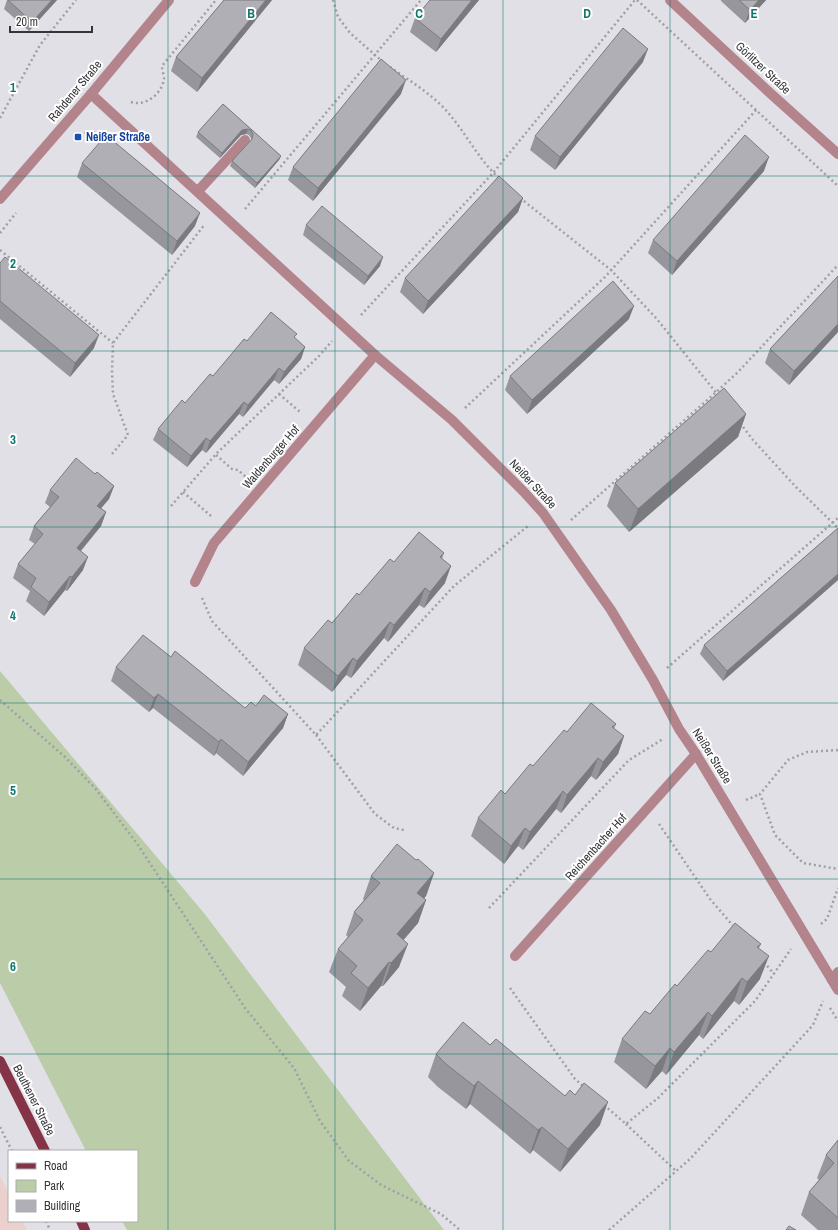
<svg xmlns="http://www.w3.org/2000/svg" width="838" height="1230" font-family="'Archivo Narrow',sans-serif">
<rect width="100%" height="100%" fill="#e1e0e7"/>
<polygon fill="#ebd0ce" points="0,1176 9,1194 9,1221 22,1221 27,1230 0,1230"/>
<polygon fill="#bbcca9" points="0,671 204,913 444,1230 127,1230 122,1221 137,1221 137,1151 86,1151 0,983"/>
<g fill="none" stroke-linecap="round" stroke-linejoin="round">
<g stroke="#a09fa4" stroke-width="2.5" stroke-dasharray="2 3" stroke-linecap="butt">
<polyline points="333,0 338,17 350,33 383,62"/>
<polyline points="637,0 838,186"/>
<path d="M390,67C410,81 435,96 450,115C467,135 479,160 499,178"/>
<path d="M131,102C145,107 162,94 164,79C164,75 162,70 162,66L216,0"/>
<polyline points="0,118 40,45 76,0"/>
<polyline points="84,133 89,132 104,134"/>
<polyline points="520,198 611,270 656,318 718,395"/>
<polyline points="245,209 421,0"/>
<polyline points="0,233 16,213"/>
<polyline points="0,250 113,343"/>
<polyline points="361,315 493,173 635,0"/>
<polyline points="279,394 300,412"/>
<polyline points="465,408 605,277 758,108"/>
<polyline points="740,423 753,440 796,487 838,528"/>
<polyline points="112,454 128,435 113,394 112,371 113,343 205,224"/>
<polyline points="216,455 232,469 238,470 246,477"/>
<polyline points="183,492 211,516"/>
<polyline points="171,506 217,453 319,356 332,341"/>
<polyline points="571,520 713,395 738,372 838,265"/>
<polyline points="202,598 212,621 316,735 454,586 528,526"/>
<polyline points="667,668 838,518"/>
<polyline points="0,700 65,757 95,788 138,845 245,1008 294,1068 320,1121 349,1161 381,1185 441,1214 460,1230"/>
<polyline points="316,735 375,814 394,828 404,830"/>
<polyline points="838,750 807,752 788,760 760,794 775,835 803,863 838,869"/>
<polyline points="746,800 760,794"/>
<polyline points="659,824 710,899 735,928"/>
<polyline points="489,908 629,760 663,739"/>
<polyline points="821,924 827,919 838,888"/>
<polyline points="764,962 774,974"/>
<polyline points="510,988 575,1079 584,1087"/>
<polyline points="830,1008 838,1021"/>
<polyline points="604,1105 626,1124 658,1098 755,1001 791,949"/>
<polyline points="626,1124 676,1171"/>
<polyline points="0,1127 12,1151"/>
<polyline points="46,1221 50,1230"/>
<polyline points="609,1230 690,1159 813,1025 823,1001"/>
</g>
<g stroke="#b4848c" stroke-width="10">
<polyline points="670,0 770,93 838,154"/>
<polyline points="91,94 375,355 452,420 524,492 543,513 611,610 653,680 679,729 696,754 838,990"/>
<polyline points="198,191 245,140"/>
<polyline points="0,199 91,94 169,0"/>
<polyline points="195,582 214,543 375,355"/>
<polyline points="515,956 696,754"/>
<polyline points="832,980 838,972"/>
</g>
<g stroke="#853347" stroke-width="10">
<polyline points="0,1061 45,1151"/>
<polyline points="81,1221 85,1230"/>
</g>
</g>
<g fill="#97969d">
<polygon points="7,0 57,0 29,31 4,9"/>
<polygon points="224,0 272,0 197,92 171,71 176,57"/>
<polygon points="479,0 436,52 410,32 415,18"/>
<polygon points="721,0 766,0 745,23 721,1"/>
<polygon points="643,62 555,170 530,150 535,136"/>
<polygon points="401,94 313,201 288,180 293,167"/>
<polygon points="223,104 281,156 279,160 255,188 230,166 232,161 251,140 251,138 249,135 246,134 241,135 220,158 196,137 198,132"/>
<polygon points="82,163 195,226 172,255 77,177"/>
<polygon points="764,171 672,275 648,253 653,240"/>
<polygon points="523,198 518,212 423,314 400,292 405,278"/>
<polygon points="306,225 380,266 364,285 303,235"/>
<polygon points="0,263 94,348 70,377 0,319"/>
<polygon points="838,276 838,332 789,385 765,363 770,349"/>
<polygon points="629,319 527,414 505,390 510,376"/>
<polygon points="295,339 305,347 301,359 279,384 274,380 243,417 239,414 206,453 202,450 187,467 153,440 158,429 213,376 247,341"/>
<polygon points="746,414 738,437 629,532 607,506 615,483"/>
<polygon points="95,474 114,486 109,499 101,508 106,512 101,526 81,551 83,570 67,591 65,590 44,616 26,601 30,591 13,578 18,564 35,544 29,540 34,526 50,507 45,503 50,490"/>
<polygon points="838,528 838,580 723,681 700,654 704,645"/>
<polygon points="444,553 442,559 445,583 424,608 419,605 388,642 384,638 351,678 346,675 332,692 298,665 304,648 332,623 359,595 394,562"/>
<polygon points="171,657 245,708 256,706 288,714 283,728 243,776 216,753 214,756 153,708 149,712 111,681 116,667"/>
<polygon points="616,724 614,729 624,736 618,754 596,780 591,776 561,813 556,809 523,850 518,846 504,864 471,836 478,818 505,794 567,732"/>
<polygon points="416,860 434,873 426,896 424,898 426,900 418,923 403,940 399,967 383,986 381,986 360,1011 342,996 346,987 329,972 338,949 348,937 346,935 354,912 364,900 363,899 371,876"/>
<polygon points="761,944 759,948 760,979 739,1005 734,1001 703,1039 699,1035 666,1075 662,1071 646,1089 614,1062 622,1039 650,1014 711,952"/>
<polygon points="490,1045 600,1125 560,1172 533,1150 530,1154 470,1104 466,1109 438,1087 428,1077 436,1054"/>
<polygon points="838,1140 838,1230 818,1230 801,1215 809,1192 819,1180 817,1178 826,1155"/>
</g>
<g fill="#7b7a7f">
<polygon points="52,0 57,0 29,31 32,22"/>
<polygon points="266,0 272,0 197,92 202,78"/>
<polygon points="472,0 479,0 436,52 441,39"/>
<polygon points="759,0 766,0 745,23 750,10"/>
<polygon points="648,49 643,62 555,170 560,157"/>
<polygon points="406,80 401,94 313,201 318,188"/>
<polygon points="248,129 246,134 241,135 220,158 222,153 242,130"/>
<polygon points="281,156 279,160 255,188 257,183"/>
<polygon points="769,157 764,171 672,275 677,261"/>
<polygon points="523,198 518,212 423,314 428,301"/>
<polygon points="200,213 195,226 172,255 177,241"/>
<polygon points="383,257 380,266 364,285 368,276"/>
<polygon points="634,306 629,319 527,414 532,400"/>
<polygon points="838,324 838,332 789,385 794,371"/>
<polygon points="99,335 94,348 70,377 75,363"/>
<polygon points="305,347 301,359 279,384 284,372"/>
<polygon points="279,368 274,380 243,417 248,405"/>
<polygon points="244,402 239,414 206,453 210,441"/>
<polygon points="746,414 738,437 629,532 638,509"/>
<polygon points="206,438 202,450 187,467 191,456"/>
<polygon points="114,486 109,499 92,519 97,506"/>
<polygon points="106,512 101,526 72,561 77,548"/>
<polygon points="88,557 83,570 67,591 72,577"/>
<polygon points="451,566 445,583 424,608 430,592"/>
<polygon points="838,574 838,580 723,681 727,671"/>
<polygon points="70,576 65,590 44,616 49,602"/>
<polygon points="425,588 419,605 388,642 394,625"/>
<polygon points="390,622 384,638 351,678 357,661"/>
<polygon points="353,658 346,675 332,692 338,676"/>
<polygon points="158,694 153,708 149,712 154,698"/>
<polygon points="288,714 283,728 243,776 248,762"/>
<polygon points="624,736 618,754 596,780 603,762"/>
<polygon points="221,739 216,753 214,756 219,742"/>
<polygon points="598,758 591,776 561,813 567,795"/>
<polygon points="563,791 556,809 523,850 530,832"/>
<polygon points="525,828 518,846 504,864 511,846"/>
<polygon points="434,873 426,896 409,916 417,893"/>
<polygon points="426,900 418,923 389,957 397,934"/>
<polygon points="408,944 399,967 383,986 391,963"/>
<polygon points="769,956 760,979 739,1005 747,982"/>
<polygon points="389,962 381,986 360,1011 368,988"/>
<polygon points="742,978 734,1001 703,1039 712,1016"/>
<polygon points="708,1012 699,1035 666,1075 674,1052"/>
<polygon points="670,1048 662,1071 646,1089 655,1066"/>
<polygon points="478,1081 470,1104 466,1109 474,1086"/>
<polygon points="608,1102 600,1125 560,1172 568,1149"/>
<polygon points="542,1127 533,1150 530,1154 538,1130"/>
</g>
<g fill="#b0afb6" stroke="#7b7a7f">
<polygon points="8,0 52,0 32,22"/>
<polygon points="224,0 266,0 202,78 176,57"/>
<polygon points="430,0 472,0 441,39 415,18"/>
<polygon points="739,0 759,0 750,10"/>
<polygon points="623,28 648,49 560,157 535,136"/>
<polygon points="381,59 406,80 318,188 293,167"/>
<polygon points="223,104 281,156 257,183 232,161 252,139 253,134 251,130 248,129 242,130 222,153 198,132"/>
<polygon points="106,135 200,213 177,241 82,163"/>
<polygon points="745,135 769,157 677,261 653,240"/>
<polygon points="499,176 523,198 428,301 405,278"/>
<polygon points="322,206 383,257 368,276 306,225"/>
<polygon points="5,257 99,335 75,363 0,301 0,263"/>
<polygon points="838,276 838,324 794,371 770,349"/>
<polygon points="613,281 634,306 532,400 510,376"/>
<polygon points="271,312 297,334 294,337 305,347 284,372 279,368 248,405 244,402 210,441 206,438 191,456 158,429 182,400 185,403 210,374 213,376 244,339 247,341"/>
<polygon points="724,388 746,414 638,509 615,483"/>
<polygon points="76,458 95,474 97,472 114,486 97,506 106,512 77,548 88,557 72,577 70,576 49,602 31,587 36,578 18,564 43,534 34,526 59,497 50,490"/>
<polygon points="838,528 838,574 727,671 704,645"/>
<polygon points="419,532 444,553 440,557 451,566 430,592 425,588 394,625 390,622 357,661 353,658 338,676 304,648 328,620 332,623 357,593 359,595 390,559 394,562"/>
<polygon points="143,635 171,657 175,651 245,708 251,702 256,706 264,695 288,714 248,762 221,739 219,742 158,694 154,698 116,667"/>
<polygon points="591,703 616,724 612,727 624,736 603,762 598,758 567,795 563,791 530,832 525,828 511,846 478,818 501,790 505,794 530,764 533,766 564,730 567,732"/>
<polygon points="397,844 416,860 418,859 434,873 417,893 426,900 397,934 408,944 391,963 389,962 368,988 351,973 357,966 338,949 363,920 354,912 380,883 371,876"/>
<polygon points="735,923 761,944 757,947 769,956 747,982 742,978 712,1016 708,1012 674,1052 670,1048 655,1066 622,1039 645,1011 650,1014 675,984 677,986 708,950 711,952"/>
<polygon points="463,1022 490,1045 496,1039 565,1096 570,1090 575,1095 584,1083 608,1102 568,1149 542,1127 538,1130 478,1081 474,1086 446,1064 436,1054"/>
<polygon points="838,1140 838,1218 809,1192 834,1163 826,1155"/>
<polygon points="789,1226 796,1230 786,1230"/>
</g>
<path fill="none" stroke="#0f766e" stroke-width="1" stroke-opacity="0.55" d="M168,0V1230M335,0V1230M503,0V1230M670,0V1230M0,176H838M0,351H838M0,527H838M0,703H838M0,879H838M0,1054H838"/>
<rect fill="#1a4fb4" stroke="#fff" stroke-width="1.5" x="74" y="133" width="8" height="8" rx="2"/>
<g text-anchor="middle" stroke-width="4" stroke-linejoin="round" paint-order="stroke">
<g font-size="12" fill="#353538" stroke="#fff">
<text transform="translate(763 68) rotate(43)" y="4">Görlitzer Straße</text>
<text transform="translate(75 91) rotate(-50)" y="4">Rahdener Straße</text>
<text transform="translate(271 457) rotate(-49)" y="4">Waldenburger Hof</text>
<text transform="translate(533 484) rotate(47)" y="4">Neißer Straße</text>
<text transform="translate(712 756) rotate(58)" y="4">Neißer Straße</text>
<text transform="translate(596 847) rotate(-48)" y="4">Reichenbacher Hof</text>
<text transform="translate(34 1100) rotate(63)" y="4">Beuthener Straße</text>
</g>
<g font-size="12" font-weight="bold" fill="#164399" stroke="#fff" text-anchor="start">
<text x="86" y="141">Neißer Straße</text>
</g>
</g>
<g font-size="13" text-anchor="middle" font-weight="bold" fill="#0f766e" stroke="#fff" stroke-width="4" stroke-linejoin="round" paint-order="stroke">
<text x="251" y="18">B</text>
<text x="419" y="18">C</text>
<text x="587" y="18">D</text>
<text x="754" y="18">E</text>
<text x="13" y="92">1</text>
<text x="13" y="268">2</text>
<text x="13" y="444">3</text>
<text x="13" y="620">4</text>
<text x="13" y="795">5</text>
<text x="13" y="971">6</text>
</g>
<rect x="8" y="1150" width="130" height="72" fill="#ffffff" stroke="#aeaeaf"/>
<rect x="16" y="1163" width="20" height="6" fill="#853347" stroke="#aeaeaf"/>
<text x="44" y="1170" font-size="12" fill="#353538">Road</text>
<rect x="16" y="1180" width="20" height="12" fill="#bbcca9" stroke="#aeaeaf"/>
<text x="44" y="1190" font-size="12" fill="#353538">Park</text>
<rect x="16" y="1200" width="20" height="12" fill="#b0afb6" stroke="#aeaeaf"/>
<text x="44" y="1210" font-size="12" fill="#353538">Building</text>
<path d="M10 26v6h82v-6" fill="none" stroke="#353538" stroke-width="2"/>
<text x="16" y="26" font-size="12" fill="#353538" stroke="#ffffff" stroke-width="3" paint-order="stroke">20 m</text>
</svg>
